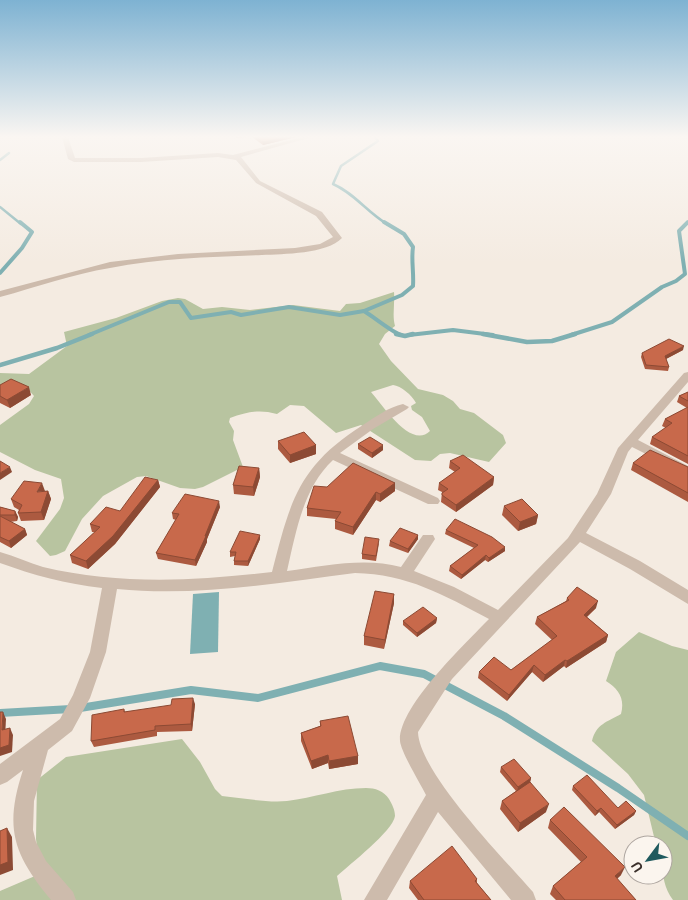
<svg xmlns="http://www.w3.org/2000/svg" width="688" height="900" font-family="Ubuntu,sans-serif">
<rect width="100%" height="100%" fill="#f4ebe1"/>
<g fill="#b8c4a0" fill-rule="evenodd">
<path d="M394,292C395,304 392,315 395,326L385,334L379,344L391,361L418,389L443,395L453,401L460,409L474,413L503,435L506,443L489,462L450,453L440,454L431,461L415,460L361,425L336,433L304,406L290,405L277,414C259,409 247,412 230,418L229,422L234,431L233,440L243,467L203,487L195,489L180,488L146,476L137,477L103,496L82,519L65,551L56,555L50,556L36,541L60,509L64,498L61,479L35,470L0,452V425L29,404L34,396L27,388L0,386V373L29,374L67,346L64,332L116,318L162,301L178,298L185,299L203,309L222,307L250,310L293,305L340,311L346,304L360,303ZM393,385C401,386 412,395 416,403L411,406L412,410L422,417L430,431C411,450 382,404 371,392Z"/>
<path d="M639,632L672,646L688,650V900H673C660,882 663,867 663,845H656L644,795L628,774L592,741C596,724 607,722 621,714C625,699 619,689 606,681L616,652Z"/>
<path d="M182,739L200,762L215,789L222,796C243,798 267,803 287,801C313,798 339,788 366,788C375,788 384,791 389,799C392,804 395,810 395,816C393,831 349,865 337,876L342,900H0V891L35,876L39,863L36,839L37,780L66,757Z"/>
</g>
<polygon fill="#7fb0b2" points="219,592 218,652 190,654 193,594"/>
<g fill="none" stroke-linecap="round" stroke-linejoin="round">
<g stroke="#7fb0b2" stroke-width="2.5">
<path d="M375,137L378,141L341,166L333,184C354,193 367,212 387,224"/>
<polyline points="0,160 9,153"/>
<polyline points="0,207 21,224"/>
<polyline points="686,224 688,222"/>
</g>
<g stroke="#7fb0b2" stroke-width="4">
<polyline points="0,273 22,248 32,232 20,222"/>
<path d="M364,311C374,317 392,332 401,335"/>
<path d="M89,335L169,302H180L191,318L231,312L241,315L289,307L340,315L364,311L402,295L413,286C414,272 411,260 413,247L404,234L384,222"/>
<polyline points="409,335 453,330 493,335"/>
<polyline points="571,335 612,322 662,287 676,281 685,274 679,231 688,222"/>
</g>
<g stroke="#7fb0b2" stroke-width="4.5">
<polyline points="396,334 405,336 413,334"/>
<polyline points="483,334 527,342 552,341 575,334"/>
<polyline points="0,365 57,348 92,334"/>
</g>
<g stroke="#7fb0b2" stroke-width="8">
<polyline points="80,708 191,690 258,698 380,666 424,674 504,716 618,788 688,836"/>
<polyline points="0,713 71,709"/>
</g>
<g fill="#cdbbac" fill-rule="evenodd">
<path d="M62,137H68L75,158H141L218,153L233,155L303,137H312L241,157L260,181L322,212L342,238C327,254 283,254 262,255C211,257 160,258 110,268C73,274 37,287 0,297V291L110,262L178,254L295,248L320,244L333,237L316,216L256,183L236,160L218,157L141,162H74L68,159Z"/>
<path d="M688,372V382L638,440L688,466V475L632,447L628,452L611,494L586,533L640,561L688,590V604L630,569L580,542L452,679L418,732C419,772 504,859 533,892L536,900H511L438,812L387,900H364L426,795C420,783 401,752 400,741C398,707 466,643 489,619C444,595 407,574 355,573C277,583 196,597 117,589L106,652L90,698L72,731L48,750L34,801L33,830L36,842L46,861L73,892L76,900H51C13,854 4,828 23,770L7,782L0,785V764L60,719L73,695L90,652L102,588C66,584 33,575 0,563V552C15,556 29,563 43,567C118,585 196,581 272,572C290,502 298,466 363,425C375,417 389,407 403,404L409,407L407,409L373,429L340,453L438,498L440,501L438,504H428L333,460C303,488 296,532 287,571C325,566 364,557 401,567L423,535H433L435,539L414,571L454,587L498,610L568,538L597,494L618,448L684,373Z"/>
</g>
</g>
<g fill="#ac5a40">
<polygon points="252,137 296,137 263,145"/>
<polygon points="683,350 666,359 669,367 668,371 645,369 641,357 642,353"/>
<polygon points="0,385 31,395 10,408 0,403"/>
<polygon points="688,392 688,464 650,444 652,437 666,428 662,426 665,419 687,408 677,402 679,396"/>
<polygon points="278,441 316,445 316,454 290,463 278,449"/>
<polygon points="358,444 383,450 372,458 358,449"/>
<polygon points="450,461 494,477 493,485 456,512 441,502 442,492 438,490 439,483 455,472 449,468"/>
<polygon points="633,463 688,467 688,502 631,470"/>
<polygon points="259,468 260,477 254,496 234,494 233,485"/>
<polygon points="158,480 160,487 115,544 88,569 72,563 70,555 95,532 92,532 90,524 120,511"/>
<polygon points="395,483 395,491 380,502 376,500 353,535 335,529 335,521 336,519 307,516 307,508 327,487"/>
<polygon points="45,491 48,491 51,499 44,520 21,521 18,513 19,510 14,507 11,499"/>
<polygon points="504,506 538,515 536,524 518,531 502,515"/>
<polygon points="0,507 15,511 18,517 17,521 10,522 25,529 27,535 11,548 0,542"/>
<polygon points="220,507 207,539 207,542 196,566 158,559 156,553 176,520 173,519 172,513"/>
<polygon points="446,530 505,551 488,562 485,560 461,579 449,571 450,566 474,548 445,534"/>
<polygon points="260,535 260,539 248,566 234,565 234,561 235,556 230,557 230,552"/>
<polygon points="418,535 418,539 408,553 389,546 390,541"/>
<polygon points="379,543 376,561 362,559 362,554"/>
<polygon points="394,594 394,603 384,649 364,645 364,636"/>
<polygon points="567,598 596,608 587,617 608,635 606,642 566,668 564,666 543,682 532,672 507,701 478,678 479,672 511,670 552,640 535,624 537,617 566,601"/>
<polygon points="437,618 436,623 417,637 403,625 403,621"/>
<polygon points="195,704 192,731 157,732 157,736 94,747 91,741 124,709 125,712"/>
<polygon points="320,721 358,756 358,764 329,769 328,763 312,769 301,741 301,733 320,726"/>
<polygon points="501,767 531,778 530,782 546,812 518,832 500,809 502,801 516,791 500,772"/>
<polygon points="573,786 618,808 636,811 634,815 615,829 599,812 595,816 572,790"/>
<polygon points="550,820 621,875 617,879 636,900 556,900 550,894 553,886 581,862 548,828"/>
<polygon points="477,879 477,883 491,900 418,900 409,888 410,881"/>
</g>
<g fill="#8c4a34">
<polygon points="236,137 249,137 236,138"/>
<polygon points="285,137 296,137 263,145 263,142"/>
<polygon points="684,346 683,350 664,360 665,356"/>
<polygon points="29,387 31,395 10,408 7,400"/>
<polygon points="316,445 316,454 290,463 290,455"/>
<polygon points="383,445 383,450 372,458 372,453"/>
<polygon points="10,467 12,472 0,480 0,473"/>
<polygon points="259,468 260,477 254,496 253,487"/>
<polygon points="494,477 493,485 456,512 456,505"/>
<polygon points="158,480 160,487 115,544 88,569 86,561"/>
<polygon points="42,483 45,491 37,492"/>
<polygon points="395,483 395,491 380,502 380,494"/>
<polygon points="48,491 51,499 44,520 41,512"/>
<polygon points="376,492 376,500 353,535 353,527"/>
<polygon points="219,501 220,507 207,539 207,542 196,566 195,560"/>
<polygon points="15,511 18,517 17,521 15,515"/>
<polygon points="538,515 536,524 518,531 520,522"/>
<polygon points="25,529 27,535 11,548 9,541"/>
<polygon points="260,535 260,539 248,566 248,561"/>
<polygon points="418,535 418,539 408,553 408,549"/>
<polygon points="505,547 505,551 488,562 489,558"/>
<polygon points="486,555 485,560 461,579 462,575"/>
<polygon points="394,594 394,603 384,649 385,640"/>
<polygon points="598,601 596,608 582,621 584,615"/>
<polygon points="437,618 436,623 417,637 417,633"/>
<polygon points="608,635 606,642 566,668 567,661"/>
<polygon points="565,660 564,666 543,682 545,675"/>
<polygon points="534,665 532,672 507,701 509,695"/>
<polygon points="193,698 195,704 192,731 191,724"/>
<polygon points="3,712 6,719 5,737 2,730"/>
<polygon points="10,728 13,735 12,752 0,756 0,748"/>
<polygon points="328,755 328,763 312,769 311,761"/>
<polygon points="358,756 358,764 329,769 329,761"/>
<polygon points="531,778 530,783 517,792 518,787"/>
<polygon points="549,804 546,812 518,832 520,823"/>
<polygon points="601,808 599,812 595,816 597,811"/>
<polygon points="636,811 634,815 615,829 617,825"/>
<polygon points="7,828 12,837 13,870 0,875 0,865"/>
<polygon points="625,867 621,875 611,884 615,876"/>
</g>
<g fill="#c8694b" stroke="#8c4a34">
<polygon points="256,137 285,137 263,142"/>
<polygon points="669,339 684,346 665,356 669,367 646,365 642,353"/>
<polygon points="11,379 29,387 7,400 0,396 0,385"/>
<polygon points="688,392 688,401 679,396"/>
<polygon points="688,407 688,456 652,437 672,423 665,419"/>
<polygon points="304,432 316,445 290,455 278,441"/>
<polygon points="370,437 383,445 372,453 358,444"/>
<polygon points="650,450 688,467 688,493 633,463"/>
<polygon points="463,455 494,477 456,505 442,495 442,493 448,489 439,483 460,468 450,461"/>
<polygon points="0,461 10,467 0,473"/>
<polygon points="353,463 395,483 380,494 376,492 353,527 335,521 341,512 307,508 314,486 327,487"/>
<polygon points="239,466 259,468 253,487 233,485"/>
<polygon points="145,477 158,480 113,536 86,561 70,555 100,527 90,524 106,507 120,511"/>
<polygon points="24,481 42,483 37,492 48,491 41,512 18,513 22,505 11,499"/>
<polygon points="185,494 219,501 205,536 206,536 195,560 156,553 179,514 172,513"/>
<polygon points="522,499 538,515 520,522 504,506"/>
<polygon points="0,507 15,511 15,515 0,515"/>
<polygon points="0,516 25,529 9,541 0,537"/>
<polygon points="455,519 492,537 505,547 489,558 486,555 462,575 450,566 478,545 446,530"/>
<polygon points="400,528 418,535 408,549 390,541"/>
<polygon points="240,531 260,535 248,561 234,561 236,552 230,552"/>
<polygon points="365,537 379,539 376,556 362,554"/>
<polygon points="577,587 598,601 584,615 608,635 567,661 565,660 545,675 534,665 509,695 479,672 494,657 511,670 557,636 537,617 569,600 567,598"/>
<polygon points="375,591 394,594 385,640 364,636"/>
<polygon points="423,607 437,618 417,633 403,621"/>
<polygon points="193,698 191,724 155,726 155,730 91,741 92,715 124,709 124,712 171,705 172,699"/>
<polygon points="0,712 3,712 2,730 10,728 9,745 0,748"/>
<polygon points="348,716 358,756 329,761 328,755 311,761 301,733 321,726 320,721"/>
<polygon points="514,759 531,778 518,787 501,767"/>
<polygon points="587,775 618,808 626,801 636,811 617,825 601,808 597,811 573,786"/>
<polygon points="530,782 549,804 520,823 502,801"/>
<polygon points="564,807 625,867 615,876 636,900 565,900 553,886 587,857 550,820"/>
<polygon points="7,828 8,862 0,865 0,831"/>
<polygon points="452,846 477,879 475,881 491,900 424,900 410,881"/>
</g>
<linearGradient id="sky" x2="0" y2="1"><stop stop-color="#7eb2d2"/><stop offset="0.52" stop-color="#faf6f2"/><stop offset="1" stop-color="#faf6f2" stop-opacity="0"/></linearGradient>
<rect width="688" height="263" fill="url(#sky)"/>
<g transform="translate(648 860) rotate(238)"><circle r="24" fill="#fbf5ee" stroke="#aea6a0"/>
<path d="M0-4L9 19L0 12L-9 19Z" fill="#1f5a5e"/>
<text y="-8" font-size="14" font-weight="bold" text-anchor="middle" fill="#3b302b">U</text>
</g>
</svg>
